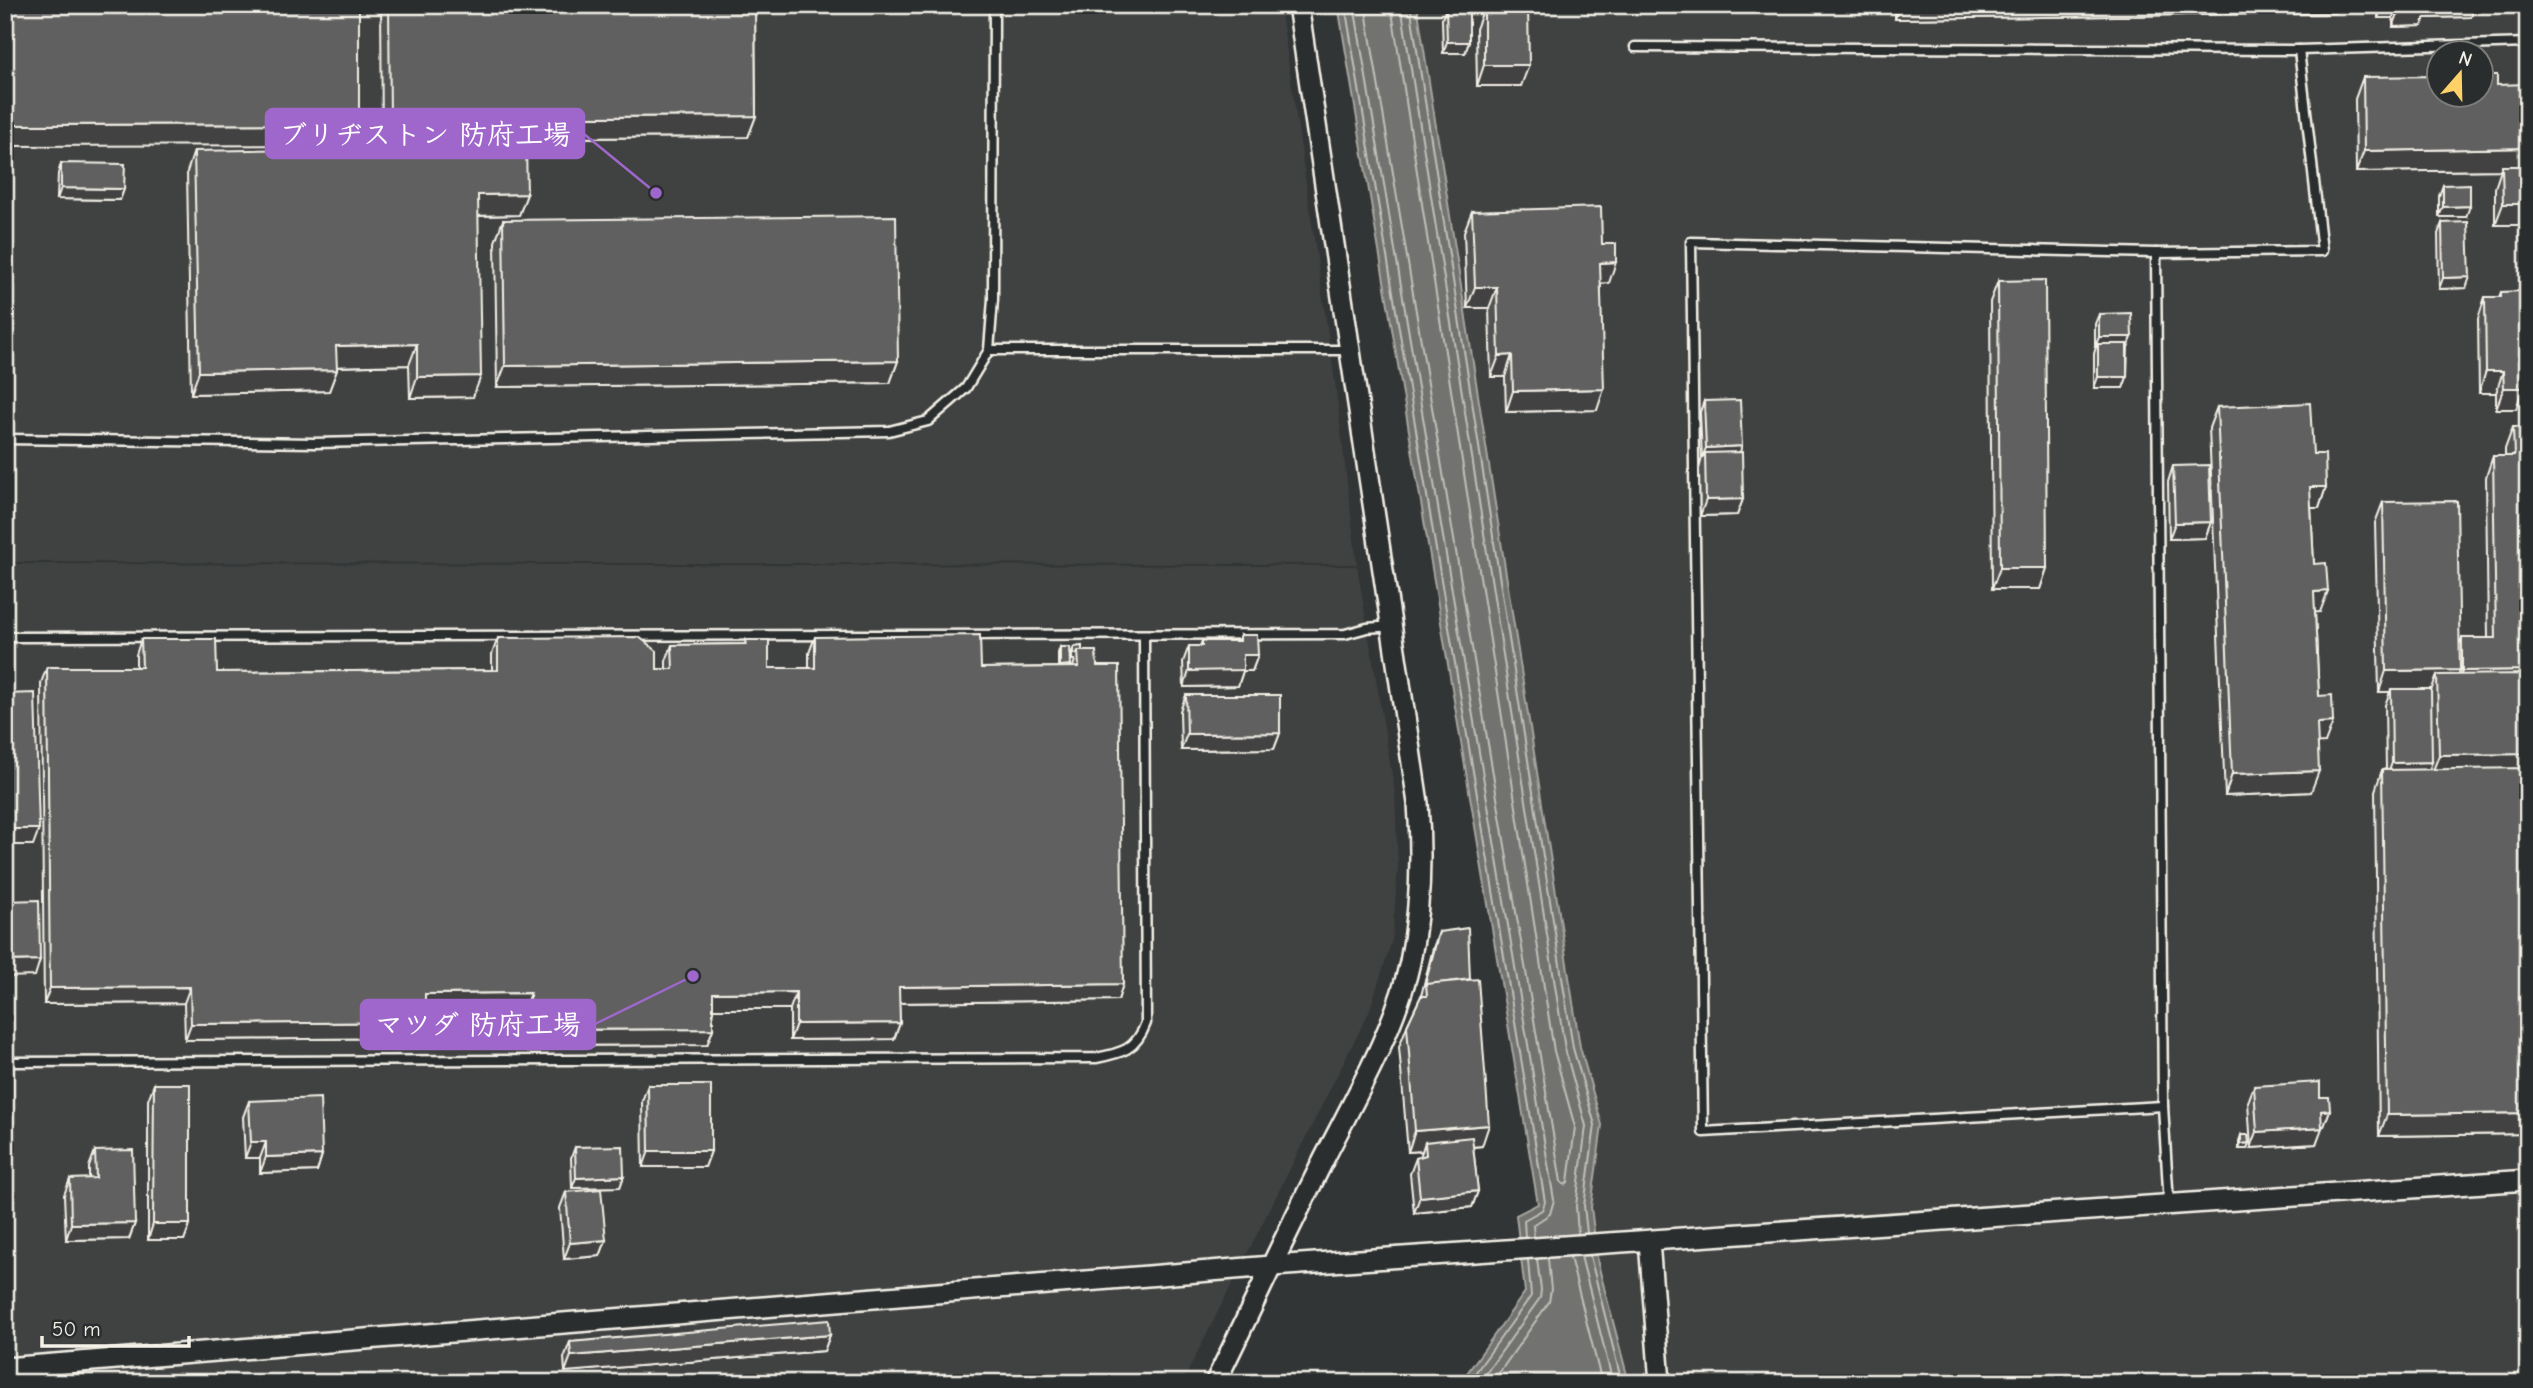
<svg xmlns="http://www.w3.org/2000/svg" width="2533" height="1388" font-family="'Comic Neue','Klee One',sans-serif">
<rect width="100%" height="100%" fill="#323535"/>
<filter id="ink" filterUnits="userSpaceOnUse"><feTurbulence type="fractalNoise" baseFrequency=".0143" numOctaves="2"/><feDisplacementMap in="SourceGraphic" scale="14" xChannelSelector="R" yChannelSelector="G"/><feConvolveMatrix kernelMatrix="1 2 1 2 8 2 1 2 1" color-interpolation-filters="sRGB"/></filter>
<g filter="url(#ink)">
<g fill="#404242" fill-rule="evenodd">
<polygon points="5,5 1280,5 1335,382 1357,564 5,562"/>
<path d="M1417,5H2528V1383H1629L1598,1264L1591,1207L1602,1125L1580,1047ZM2438,52H2480V94H2438Z"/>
<polygon points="5,564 1357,566 1395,793 1398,868 1392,940 1369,1012 1182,1383 5,1383"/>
</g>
<polygon fill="#727370" stroke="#a6a5a0" stroke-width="2" points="1338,5 1417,5 1580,1047 1602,1125 1591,1207 1598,1264 1629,1383 1460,1383 1525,1292 1516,1215 1538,1204"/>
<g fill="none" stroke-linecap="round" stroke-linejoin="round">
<g stroke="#c0bfb8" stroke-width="2">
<polyline points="1345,5 1545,1202 1542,1210 1524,1220 1525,1237"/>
<polyline points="1354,5 1554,1200 1550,1214 1533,1225 1534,1237"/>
<polyline points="1365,5 1561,1182 1565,1185 1568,1182 1575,1127 1554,1051 1391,5"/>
<polyline points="1401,5 1565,1049 1586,1126 1576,1206 1578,1234"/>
<polyline points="1410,5 1573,1048 1595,1125 1584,1206 1587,1233"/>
<polyline points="1581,1256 1613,1383"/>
<polyline points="1590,1256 1622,1383"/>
<polyline points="1570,1257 1602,1383"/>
<polyline points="1468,1383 1531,1296 1528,1260"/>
<polyline points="1479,1383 1540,1298 1541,1290 1537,1259"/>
<polyline points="1492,1383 1549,1302 1551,1290 1548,1259"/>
</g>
<defs>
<g id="service">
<polyline points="1635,47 2299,50 2528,43"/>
<polyline points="2156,253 2163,1106 2169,1205"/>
<polyline points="989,350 1350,350"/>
<polyline points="5,439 314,443 889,431 928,421 966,388 989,350 993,299 994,5"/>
<polyline points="5,637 1345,634 1367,628 1392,626"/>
<path d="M5,1062L1096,1058C1122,1053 1136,1050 1146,1023L1144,635"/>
<polyline points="2163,1106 1703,1132 1691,242 2156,253 2322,251 2299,50"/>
</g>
<g id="tertiary">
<polyline points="1649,1241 1660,1383"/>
<polyline points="5,1368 1272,1266 2528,1180"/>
<path d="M1215,1383C1252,1308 1287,1232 1325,1157C1355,1098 1396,1027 1410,962C1421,909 1422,857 1418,803L1298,5"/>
</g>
</defs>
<use href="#service" stroke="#f4f1e8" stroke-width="13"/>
<use href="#tertiary" stroke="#f4f1e8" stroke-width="24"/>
<use href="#service" stroke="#2a2d2e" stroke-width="8"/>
<use href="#tertiary" stroke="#2a2d2e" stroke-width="19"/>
</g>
<g fill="#525352" stroke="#f4f1e8" stroke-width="2">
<polygon points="381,5 755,5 756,116 748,137 382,139"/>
<polygon points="1488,5 1528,5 1521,86 1477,86 1476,29 1484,8 1488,7"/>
<polygon points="1895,5 2338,5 2335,13 1895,19"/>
<polygon points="2378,5 2475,5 2471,17 2425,18 2422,26 2393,27 2393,18 2378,18"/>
<polygon points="1446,8 1469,42 1465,53 1443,53 1442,19"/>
<polygon points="2363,77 2497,85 2528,225 2495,225 2495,188 2501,170 2356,172 2355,99"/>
<polygon points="194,151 527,194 519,215 478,216 473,397 410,398 409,365 337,367 337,370 329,391 191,394 187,172"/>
<polygon points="61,163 124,189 120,200 57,199 58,174"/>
<polygon points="2443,185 2466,217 2439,217 2439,196"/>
<polygon points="1472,211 1602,244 1609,283 1601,284 1597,410 1506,412 1505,377 1491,377 1489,308 1467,308 1464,232"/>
<polygon points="503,220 898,361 890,383 497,387 495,242"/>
<polygon points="2442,223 2466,288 2439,289 2438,234"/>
<polygon points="1998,281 2047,568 2040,589 1992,589 1990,302"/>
<polygon points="2501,292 2523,297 2528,297 2528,391 2522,391 2516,409 2496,409 2496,393 2479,393 2478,319 2485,297 2499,297"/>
<polygon points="2099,314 2132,337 2128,347 2127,377 2123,388 2094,388 2094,354 2096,347 2095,347 2095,324"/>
<polygon points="1704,401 1740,452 1743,499 1737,515 1700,516 1699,469 1702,458 1700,412"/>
<polygon points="2217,407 2313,454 2326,487 2319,508 2311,508 2314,564 2320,612 2315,612 2319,696 2325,743 2318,743 2311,792 2225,796 2209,428"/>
<polygon points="2513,427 2528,427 2528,1134 2379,1136 2375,791 2382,770 2386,769 2385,705 2390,692 2379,692 2375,523 2383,502 2459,645 2462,638 2488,638 2486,477 2493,456 2505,456 2505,449"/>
<polygon points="2173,466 2211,522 2205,538 2169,539 2168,482"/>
<polygon points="1240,635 1258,655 1252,671 1243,671 1238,686 1184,687 1183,662 1189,646 1200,646 1202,641 1238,641"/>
<polygon points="815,637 981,668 1058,667 1058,653 1060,647 1071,665 1070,667 1073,667 1075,660 1072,660 1072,652 1074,647 1082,651 1097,666 1123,984 1118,1000 899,1003 900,1023 894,1039 790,1040 790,1009 713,1009 713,1029 707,1045 524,1046 524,1009 425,1009 419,1038 185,1040 184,1003 44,1004 41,683 47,667 136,667 136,655 141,639 217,672 492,670 492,654 498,638 657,669 666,669 666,661 672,645 745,644 746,640 769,668 809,668 809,653"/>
<polygon points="1186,695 1280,733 1274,749 1181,750 1180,711"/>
<polygon points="1439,932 1470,979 1482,1146 1473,1147 1478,1191 1472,1207 1414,1213 1410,1174 1416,1158 1420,1157 1422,1151 1408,1152 1399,1047 1407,1026 1421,996 1433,948"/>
<polygon points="154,1084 190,1224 184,1240 148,1240 148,1100"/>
<polygon points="648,1085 711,1151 705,1167 643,1167 642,1101"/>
<polygon points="2254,1086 2320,1097 2330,1110 2324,1126 2322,1126 2316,1144 2251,1148 2248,1102"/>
<polygon points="249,1101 322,1155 317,1171 260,1173 260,1158 245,1158 243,1117"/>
<polygon points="2241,1135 2247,1149 2239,1149 2239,1141"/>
<polygon points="575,1147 624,1176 620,1187 572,1188 571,1158"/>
<polygon points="95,1151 135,1223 129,1239 66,1240 64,1195 70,1179 89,1179 89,1167"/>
<polygon points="566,1192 606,1240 600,1256 564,1259 560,1208"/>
<polygon points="830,1335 824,1351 565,1372 564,1358 570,1342"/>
</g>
<g fill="#424342" stroke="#f4f1e8" stroke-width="2">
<polygon points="1900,5 2338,5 2335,13 1895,19"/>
<polygon points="2383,5 2397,5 2393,18 2378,18"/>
<polygon points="2475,5 2471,17 2425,18 2422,26 2393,27 2401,6"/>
<polygon points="1447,42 1469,42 1465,53 1443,53"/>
<polygon points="1484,65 1529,65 1521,86 1477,86"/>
<polygon points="756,116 748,137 382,139 390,118"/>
<polygon points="359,124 352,145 5,146 5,125"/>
<polygon points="2528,148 2528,169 2502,166 2501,170 2356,172 2364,151"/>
<polygon points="61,188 124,189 120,200 57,199"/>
<polygon points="527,194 519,215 470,216 478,195"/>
<polygon points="2503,204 2528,204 2528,225 2495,225"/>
<polygon points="2470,206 2466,217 2439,217 2443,207"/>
<polygon points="1616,262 1609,283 1593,284 1600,263"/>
<polygon points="2470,277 2466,288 2439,289 2443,278"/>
<polygon points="1475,287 1497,287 1489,308 1467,308"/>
<polygon points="2099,337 2132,337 2128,347 2098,344 2096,347 2095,347"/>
<polygon points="417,344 409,365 328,367 336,346"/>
<polygon points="1512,355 1505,377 1491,377 1499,356"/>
<polygon points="898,361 890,383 497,387 505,366"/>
<polygon points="337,370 329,391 191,394 199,372"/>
<polygon points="2523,370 2528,370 2528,391 2522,391 2516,409 2496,409 2504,388"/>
<polygon points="2486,371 2503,371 2496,393 2479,393"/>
<polygon points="481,376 473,397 410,398 417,377"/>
<polygon points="2098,377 2127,377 2123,388 2094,388"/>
<polygon points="1604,389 1597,410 1506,412 1513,391"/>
<polygon points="1742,446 1738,457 1705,453 1702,458 1706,448"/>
<polygon points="2310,487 2326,487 2319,508 2303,508"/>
<polygon points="1743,499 1737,515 1700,516 1706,500"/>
<polygon points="2211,522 2205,538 2169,539 2175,523"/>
<polygon points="2000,568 2047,568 2040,589 1992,589"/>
<polygon points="2328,591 2320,612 2306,613 2314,592"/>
<polygon points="1243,655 1258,655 1252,671 1243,671 1238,686 1184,687 1189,671"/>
<polygon points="2460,670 2452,691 2437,675 2431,691 2391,689 2390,692 2379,692 2386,671"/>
<polygon points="2528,670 2528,691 2455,692 2462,671"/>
<polygon points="2333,722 2325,743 2309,744 2317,723"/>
<polygon points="1280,733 1274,749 1181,750 1187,734"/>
<polygon points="2528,754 2528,775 2431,776 2439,755"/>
<polygon points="2432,762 2426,778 2386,779 2392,763"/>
<polygon points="2319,771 2311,792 2225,796 2232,774"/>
<polygon points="5,829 39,829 33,845 5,845"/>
<polygon points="40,960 35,976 5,977 5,961"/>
<polygon points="1123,984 1118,1000 893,1003 899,987"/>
<polygon points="190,987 184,1003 44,1004 50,988"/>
<polygon points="796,992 790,1009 707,1009 713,993"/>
<polygon points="530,993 524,1009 419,1010 425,994"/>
<polygon points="425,1022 419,1038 185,1040 191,1024"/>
<polygon points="900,1023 894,1039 790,1040 796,1024"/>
<polygon points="713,1029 707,1045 524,1046 530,1030"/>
<polygon points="2330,1110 2324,1126 2315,1127 2321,1111"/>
<polygon points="2528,1113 2528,1134 2379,1136 2387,1115"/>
<polygon points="5,1119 12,1119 5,1138"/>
<polygon points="1489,1125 1482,1146 1426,1151 1425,1142 1422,1151 1408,1152 1415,1131"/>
<polygon points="2322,1128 2316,1144 2251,1148 2257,1132"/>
<polygon points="251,1142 266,1142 260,1158 245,1158"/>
<polygon points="2249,1143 2247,1149 2239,1149 2241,1144"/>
<polygon points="649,1151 711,1151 705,1167 643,1167"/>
<polygon points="322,1155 317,1171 260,1173 266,1157"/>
<polygon points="624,1176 620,1187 572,1188 576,1178"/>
<polygon points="1478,1191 1472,1207 1414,1213 1420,1197"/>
<polygon points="135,1223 129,1239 66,1240 71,1224"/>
<polygon points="153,1224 190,1224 184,1240 148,1240"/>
<polygon points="606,1240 600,1256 564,1259 570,1243"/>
<polygon points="830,1335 824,1351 565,1372 571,1356"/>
</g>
<g fill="#5f605f" stroke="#f4f1e8" stroke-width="2">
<polygon points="5,5 359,5 359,124 5,125"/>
<polygon points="389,5 755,5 756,116 390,118"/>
<polygon points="1496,5 1528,5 1529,65 1484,65 1484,8 1496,7"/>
<polygon points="1446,8 1469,8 1469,42 1447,42"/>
<polygon points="2481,75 2497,75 2497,85 2528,84 2528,148 2364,151 2363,77 2439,76 2439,94 2481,94"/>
<polygon points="526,145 527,194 478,195 481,376 417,377 417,344 336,346 337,370 199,372 194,151"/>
<polygon points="61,163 125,164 124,189 61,188"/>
<polygon points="2502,166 2528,166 2528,204 2503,204"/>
<polygon points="2470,184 2470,206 2443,207 2443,185"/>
<polygon points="1601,207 1602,244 1616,244 1616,262 1600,263 1604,389 1513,391 1512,355 1499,356 1497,287 1475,287 1472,211"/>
<polygon points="896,216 898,361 505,366 503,220"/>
<polygon points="2468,222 2470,277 2443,278 2442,223"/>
<polygon points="2045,280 2047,568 2000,568 1998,281"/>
<polygon points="2523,291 2523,297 2528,297 2528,370 2523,370 2523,388 2504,388 2503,371 2486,371 2485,297 2501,297 2501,292"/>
<polygon points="2131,313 2132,337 2099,337 2099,314"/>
<rect x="2098" y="344" width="29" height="33"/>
<polygon points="1740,400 1742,446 1706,448 1704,401"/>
<polygon points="2310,403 2313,454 2325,454 2326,487 2310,487 2314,564 2326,563 2328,591 2314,592 2319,696 2332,695 2333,722 2317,723 2319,771 2232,774 2217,407"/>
<polygon points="2513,427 2528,427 2528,670 2462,671 2462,638 2496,638 2493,456 2514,456"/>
<polygon points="1742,452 1743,499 1706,500 1705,453"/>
<polygon points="2209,465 2211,522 2175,523 2173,466"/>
<polygon points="2457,501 2460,670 2386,671 2383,502"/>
<polygon points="980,635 981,668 1079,667 1078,651 1096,651 1097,666 1119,666 1123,984 899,987 900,1023 796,1024 796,992 713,993 713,1029 530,1030 530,993 425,994 425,1022 191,1024 190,987 50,988 47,667 142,667 141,639 216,639 217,672 498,670 498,638 639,637 657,651 657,669 673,669 672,645 746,644 746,640 769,640 769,668 815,668 815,637"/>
<polygon points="1240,635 1257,635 1258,655 1243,655 1243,670 1189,671 1189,646 1202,646 1202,641 1240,641"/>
<polygon points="1082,646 1082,651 1078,651 1077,654 1074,654 1074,647"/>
<polygon points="1060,647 1070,647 1071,665 1060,666"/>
<polygon points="2528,674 2528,754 2439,755 2437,675"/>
<polygon points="2391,689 2431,689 2432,762 2392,763"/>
<polygon points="35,693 39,829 5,829 5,694"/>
<polygon points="1186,695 1280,695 1280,733 1187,734"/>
<polygon points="2528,768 2528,1113 2387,1115 2382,770"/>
<polygon points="39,900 40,960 5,961 5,901"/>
<polygon points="1468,928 1470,979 1425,985 1439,932"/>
<polygon points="1478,979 1489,1125 1415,1131 1407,1026 1421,996 1427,996 1426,984"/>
<rect x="5" y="1071" width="7" height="48"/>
<polygon points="2320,1082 2320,1097 2329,1097 2330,1110 2321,1111 2322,1128 2257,1132 2254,1086"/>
<polygon points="154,1084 190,1084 190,1224 153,1224"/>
<polygon points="648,1085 711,1085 711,1151 649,1151"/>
<polygon points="320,1098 322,1155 266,1157 266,1142 251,1142 249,1101"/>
<polygon points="2241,1135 2248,1135 2249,1143 2241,1144"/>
<polygon points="1472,1137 1478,1191 1420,1197 1416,1158 1426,1155 1425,1142"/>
<polygon points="623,1146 624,1176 576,1178 575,1147"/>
<polygon points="133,1150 135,1223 71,1224 70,1179 96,1178 95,1151"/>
<polygon points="601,1189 606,1240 570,1243 566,1192"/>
<polygon points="829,1320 830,1335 571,1356 570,1342"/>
<polygon points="836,1377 837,1383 768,1383"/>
</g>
</g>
<path fill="none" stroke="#9f67cb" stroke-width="2.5" d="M656 193L584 134M693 976L595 1024"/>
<g fill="#9f67cb" stroke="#2a2d2e" stroke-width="2.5">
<circle cx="656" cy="193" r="7"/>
<circle cx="693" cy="976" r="7"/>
</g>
<g fill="#9f67cb" stroke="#9f67cb" stroke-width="2.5">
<rect x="266" y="109" width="318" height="49" rx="7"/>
<rect x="361" y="1000" width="234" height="49" rx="7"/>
</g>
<g font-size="28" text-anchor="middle" font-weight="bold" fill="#fff">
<text x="425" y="144">ブリヂストン 防府工場</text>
<text x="478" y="1034">マツダ 防府工場</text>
</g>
<rect width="2533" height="1388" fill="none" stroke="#2a2d2e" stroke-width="28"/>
<rect x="14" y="14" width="2505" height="1360" fill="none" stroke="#f4f1e8" stroke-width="2.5" filter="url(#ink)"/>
<g transform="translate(2460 74) rotate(20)"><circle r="33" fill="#2a2d2e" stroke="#7b7b78" stroke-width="2"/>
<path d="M0-5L12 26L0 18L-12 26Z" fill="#ffd166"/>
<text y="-10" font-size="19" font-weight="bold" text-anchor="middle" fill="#f4f1e8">N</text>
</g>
<path d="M42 1336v10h147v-10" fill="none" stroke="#f4f1e8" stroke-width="3.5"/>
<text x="52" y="1336" font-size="21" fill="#f4f1e8" stroke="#2a2d2e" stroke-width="5" paint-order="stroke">50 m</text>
</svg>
